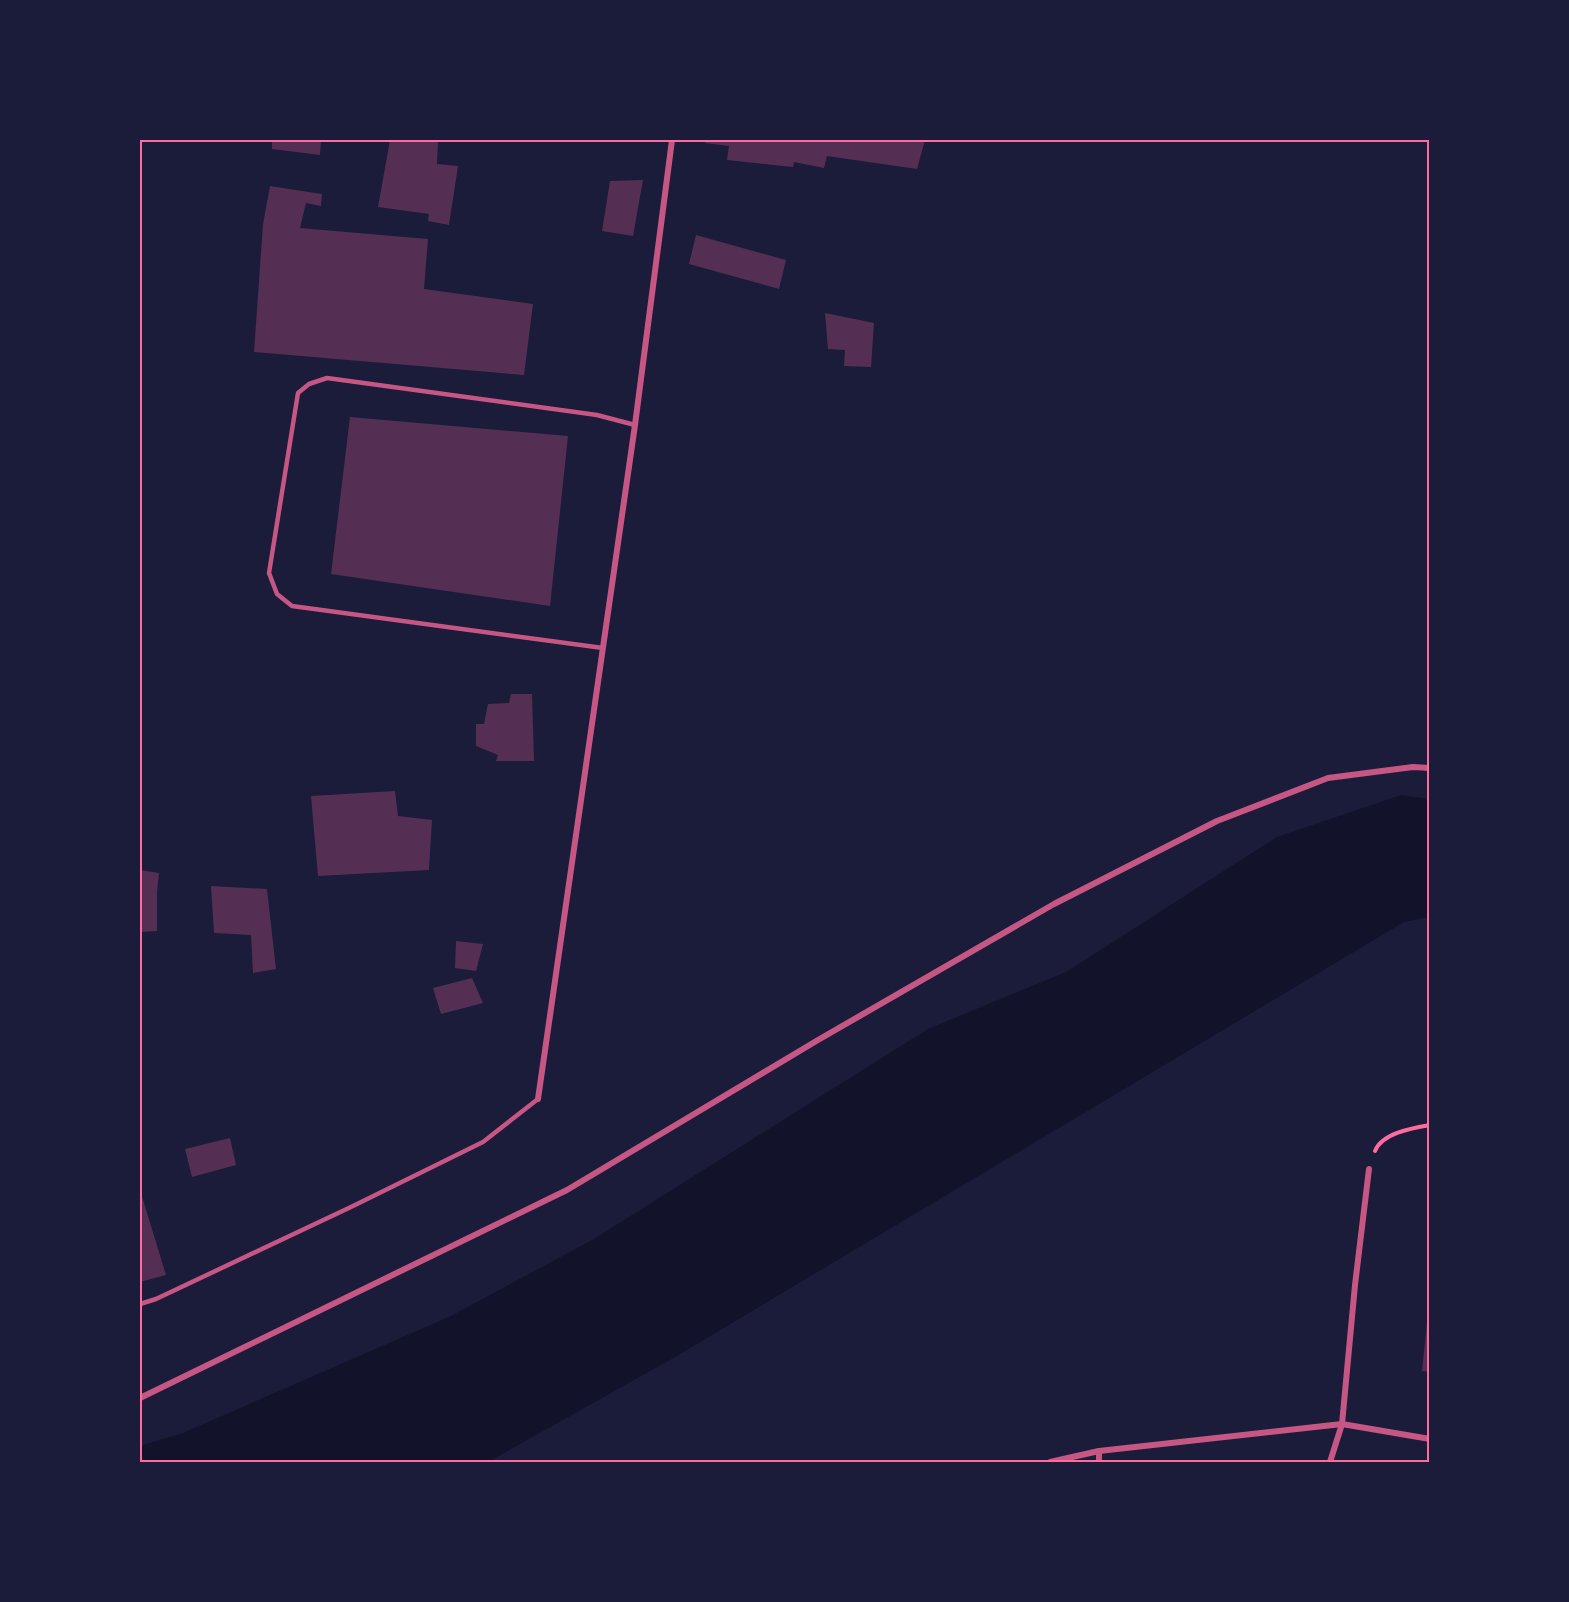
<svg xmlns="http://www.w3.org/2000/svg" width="1569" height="1602" font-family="Overpass,sans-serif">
<rect width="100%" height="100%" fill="#1b1b3a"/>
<polygon fill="#12122b" points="1401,795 1429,799 1429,917 1404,922 675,1357 488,1462 140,1462 140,1446 183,1433 451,1316 594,1239 928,1029 1066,972 1277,837"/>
<g fill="#542f53">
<polygon points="272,140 321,140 320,155 272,149"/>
<polygon points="390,140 438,140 437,164 458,166 449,225 428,221 429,214 378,207"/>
<polygon points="705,140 925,140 917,169 827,156 824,168 794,162 793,167 727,160 729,146 705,143"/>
<polygon points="643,180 633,236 602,231 610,181"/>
<polygon points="270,186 322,194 321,206 306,203 300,228 428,239 424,289 533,304 524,375 254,352 263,224"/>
<polygon points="696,235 786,260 779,289 689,264"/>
<polygon points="825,313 874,323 871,367 844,366 845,350 828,349"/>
<polygon points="350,417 568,436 550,606 331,574"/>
<polygon points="511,694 532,694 534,761 496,761 498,755 476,746 476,724 484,724 488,704 509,703"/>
<polygon points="395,791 398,816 432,820 429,870 318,876 311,796"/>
<polygon points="140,870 159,873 157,892 157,931 140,932"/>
<polygon points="211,886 267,889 276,969 253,973 251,935 214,933"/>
<polygon points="456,941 483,944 476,971 455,968"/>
<polygon points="472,978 483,1003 441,1014 433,988"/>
<polygon points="230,1138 236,1165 192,1177 185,1149"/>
<polygon points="140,1190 166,1275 140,1282"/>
<polygon points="1428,1313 1430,1313 1430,1372 1422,1371"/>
</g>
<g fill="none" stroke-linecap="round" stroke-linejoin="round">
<path stroke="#ff6b9d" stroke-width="4" d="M1375,1151C1382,1133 1413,1128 1430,1125"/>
<g stroke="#c65784" stroke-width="4.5">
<polyline points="603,648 292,606 277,594 269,573 298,393 309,384 327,378 597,415 635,425"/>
<polyline points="140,1304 156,1299 351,1207 483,1142 538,1099"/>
</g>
<g stroke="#c65784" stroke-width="6">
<polyline points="538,1099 635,425 672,140"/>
<polyline points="140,1398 567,1190 818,1040 1054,904 1217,821 1328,778 1413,767 1430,768"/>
<polyline points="1099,1451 1099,1462"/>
<polyline points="1050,1462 1099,1451 1342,1424 1430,1439"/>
<polyline points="1330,1462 1342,1424 1355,1285 1369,1169"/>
</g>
</g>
<rect width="1569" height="1602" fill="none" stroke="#1b1b3a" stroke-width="282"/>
<rect x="141" y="141" width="1287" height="1320" fill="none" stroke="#ff6b9d" stroke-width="2"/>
</svg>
